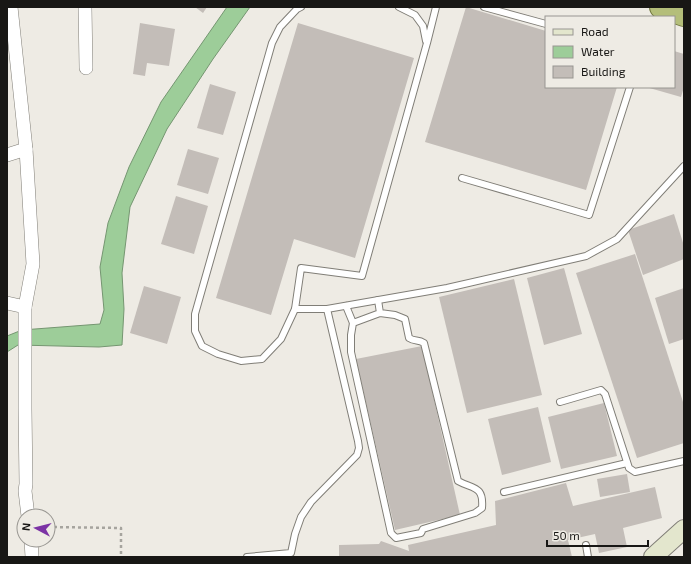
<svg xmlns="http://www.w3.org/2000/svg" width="691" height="564" font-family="'Exo 2',sans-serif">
<rect width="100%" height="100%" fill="#eeebe4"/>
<polygon fill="#9dcd99" stroke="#759671" points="227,7 250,7 213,59 167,129 130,207 122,273 124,309 122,345 99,347 18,345 7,352 7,336 22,330 100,324 104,310 100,267 108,223 129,167 161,102"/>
<g fill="#c3bdb8">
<polygon points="195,7 207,7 203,13"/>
<polygon points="466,7 546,31 546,87 617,87 586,190 425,142"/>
<polygon points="140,23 175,29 169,66 147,63 145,76 133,74"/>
<polygon points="298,23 414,58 355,258 294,239 271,315 216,298"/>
<polygon points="674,51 684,54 684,87 681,97 646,87 674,87"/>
<polygon points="210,84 236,92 223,135 197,128"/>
<polygon points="188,149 219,158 208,194 177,185"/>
<polygon points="176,196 208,206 194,254 161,244"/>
<polygon points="674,214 684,246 684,259 643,275 628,230"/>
<polygon points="635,254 684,405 684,443 637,458 576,273"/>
<polygon points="564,268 582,334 544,345 527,278"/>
<polygon points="514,279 542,395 467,413 439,297"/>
<polygon points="144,286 181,297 167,344 130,333"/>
<polygon points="684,288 684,339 669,344 655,298"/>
<polygon points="422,346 460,515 395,530 356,359"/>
<polygon points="604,403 617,456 561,469 548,417"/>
<polygon points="538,407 551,462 502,475 488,419"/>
<polygon points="627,474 630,492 600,497 597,479"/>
<polygon points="566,483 573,506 655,487 662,518 623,528 627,547 599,553 595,534 568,540 572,557 339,557 339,545 379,544 381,541 409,551 408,545 496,525 495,501"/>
</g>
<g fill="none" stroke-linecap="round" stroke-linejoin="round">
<defs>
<g id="service">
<polyline points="301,7 297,9 280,27 272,43 195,314 195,331 202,346 218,354 241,361 262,359 281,339 295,309 327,309 447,288 586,256 617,239 684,166"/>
<polyline points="399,7 415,15 423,26 426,41"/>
<polyline points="484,7 546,24"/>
<polyline points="462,178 589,215 630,87"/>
<path d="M378,300L380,313L353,323L351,335V352L391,533L396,538L421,533L423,529L475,513L482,508C484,485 472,489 458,481L424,343C418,339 415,342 409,338L405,319L395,315L380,313"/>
<polyline points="346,306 353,323"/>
<polyline points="295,309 301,268 362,276 427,43 436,7"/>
<polyline points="560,402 601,390 605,394 629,468 635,472 684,461"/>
<polyline points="504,492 627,463"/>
<polyline points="586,545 588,557"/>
<polyline points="247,557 291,553 295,534 301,517 311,502 357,455 359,448 358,441 327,309"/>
</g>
<g id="minor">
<polyline points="85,7 86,68"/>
<polyline points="26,149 33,264 25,307 25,409 26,484 25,491 28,516"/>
<polyline points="7,155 26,149 11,7"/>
<polyline points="7,303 25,307"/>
<polyline points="31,540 32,557"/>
</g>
<polyline id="secondary" points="653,557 684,529"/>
<polyline id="trunk" points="661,7 684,15"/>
</defs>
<use href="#service" stroke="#807e77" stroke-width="8"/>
<use href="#minor" stroke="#807e77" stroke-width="14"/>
<use href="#secondary" stroke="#807e77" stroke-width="20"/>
<use href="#trunk" stroke="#727841" stroke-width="24"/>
<polyline stroke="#a6a49e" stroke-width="2.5" stroke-dasharray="3 3" stroke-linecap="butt" points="48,527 121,528 121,557"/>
<use href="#service" stroke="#fff" stroke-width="6"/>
<use href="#minor" stroke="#fff" stroke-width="13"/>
<use href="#secondary" stroke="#e3e6cd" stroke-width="18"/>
<use href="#trunk" stroke="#b4be7a" stroke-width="22"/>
</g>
<rect width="691" height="564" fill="none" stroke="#181715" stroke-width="16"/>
<rect x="545" y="16" width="130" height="72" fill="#eeebe4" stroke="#989691"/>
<rect x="553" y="29" width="20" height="6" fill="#e3e6cd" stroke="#989691"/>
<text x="581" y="36" font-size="12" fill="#181715">Road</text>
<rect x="553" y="46" width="20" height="12" fill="#9dcd99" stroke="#989691"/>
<text x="581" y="56" font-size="12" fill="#181715">Water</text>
<rect x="553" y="66" width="20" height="12" fill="#c3bdb8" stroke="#989691"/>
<text x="581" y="76" font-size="12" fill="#181715">Building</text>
<g transform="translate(36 528) rotate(277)"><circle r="19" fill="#eeebe4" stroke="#989691"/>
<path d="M0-3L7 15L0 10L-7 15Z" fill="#7c33a5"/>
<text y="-6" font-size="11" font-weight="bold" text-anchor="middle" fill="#181715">N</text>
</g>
<path d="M547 540v6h101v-6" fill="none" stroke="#181715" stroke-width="2"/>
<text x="553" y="540" font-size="12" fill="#181715" stroke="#eeebe4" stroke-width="3" paint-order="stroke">50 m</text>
</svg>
